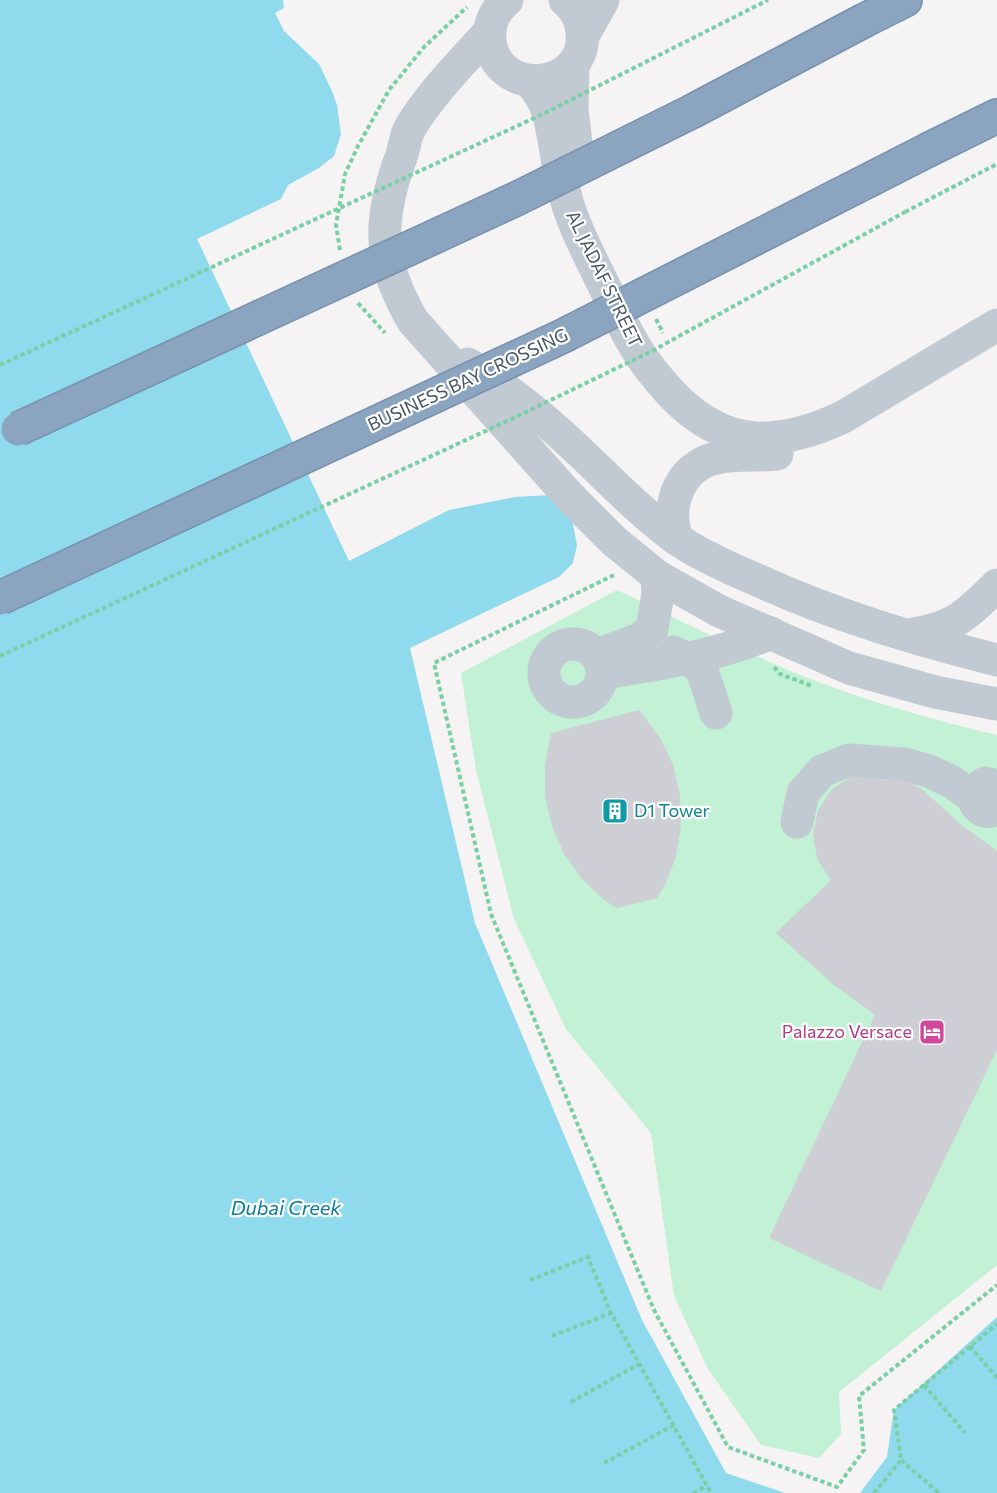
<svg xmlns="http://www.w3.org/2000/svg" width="997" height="1493" font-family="Commissioner,sans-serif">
<rect width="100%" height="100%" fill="#f5f3f3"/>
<path fill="#c3f1d5" d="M617,590C663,612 708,635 754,655C831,691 914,715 997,735V1265L839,1392L841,1434L819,1458L761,1445L708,1369L674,1296L651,1133L566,1029L514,919L476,770L461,673Z"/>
<g fill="#90daee">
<polygon points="0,0 283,0 284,8 275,13 284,31 319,64 332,91 337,105 341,134 334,156 319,168 288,185 281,199 197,239 349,561 449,510 515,497 550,495 568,498 577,545 573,563 559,577 410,648 475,923 642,1320 726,1473 785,1493 0,1493"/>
<polygon points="997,1317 997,1493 860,1493 887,1457 894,1410"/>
</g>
<g fill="#cdcfd5">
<polygon points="639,710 661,739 674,767 680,796 681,827 676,857 665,885 657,898 617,908 604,900 582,879 564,854 552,826 545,796 545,766 551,733"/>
<polygon points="854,775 903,776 924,791 963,826 997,851 997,1050 881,1291 769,1238 875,1015 834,985 776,933 831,880 817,859 813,834 818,810 832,789"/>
</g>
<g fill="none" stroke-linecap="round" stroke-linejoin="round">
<defs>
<g id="highway">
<polyline points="865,20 905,0"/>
<polyline points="930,149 997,116"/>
</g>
</defs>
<use href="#highway" stroke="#7690ad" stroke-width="36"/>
<g stroke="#7ad0a6" stroke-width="4" stroke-dasharray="4.5 3" stroke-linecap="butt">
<polyline points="905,212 997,164"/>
<polyline points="340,250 336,225 345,174 358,146 389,90 424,47 467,7"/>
<polyline points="358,303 385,333"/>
<polyline points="656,319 663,333"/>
<polyline points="614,575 434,663 491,914 654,1310 728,1447 837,1487 864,1450 859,1396 997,1285"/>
<polyline points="774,667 780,674 812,686"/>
<polyline points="530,1280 588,1257 611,1313 711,1493"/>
<polyline points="552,1336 611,1313"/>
<polyline points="970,1346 997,1378"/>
<polyline points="924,1385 965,1433"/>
<polyline points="571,1402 639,1364"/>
<polyline points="901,1460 939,1493"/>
<polyline points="604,1463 674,1425"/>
<polyline points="693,1493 707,1486"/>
<polyline points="874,1493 901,1460 894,1410 997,1324"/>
</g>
<g stroke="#c1cad2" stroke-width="33">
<path d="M507,0C495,10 488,25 490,41C498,100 588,90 582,32C581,19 575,8 565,0"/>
<path d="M490,31C463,61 433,91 411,126C404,137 405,149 400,160C377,224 379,263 413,321L569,496L614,541L657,576L719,611L849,668L935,692L997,704"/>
<polyline points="583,36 603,0"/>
<polyline points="573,64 572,109 577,152"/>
<path d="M529,81C550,102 551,124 556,152C559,170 563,187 568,205C578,237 595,266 609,296C617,311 623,327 632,341C640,356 650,369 661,382C714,446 769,452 843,417L997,325"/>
<path d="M468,364C499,383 529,406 556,430C596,465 631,505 674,537C697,554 729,568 755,579C833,615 914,639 997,660"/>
<path d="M677,539C665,506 679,467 716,458C735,454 757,456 777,454"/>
<path d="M908,635C953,629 966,616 997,585"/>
<circle cx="573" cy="673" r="29"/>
<polyline points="673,652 691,660 702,670 716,713"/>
<polyline points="597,655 640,639 652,629 658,594 657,576"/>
<path d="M603,673C660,664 718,656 771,633"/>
<path d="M997,786L985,783L974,791L973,797C976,809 985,815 997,809"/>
<polyline points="797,822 803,793 822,771 849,760 904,764 929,771 952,782 973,797"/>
</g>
<use href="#highway" stroke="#8ba5c1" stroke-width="33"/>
<defs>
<g id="highway-bridge">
<polyline points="18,429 516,199 691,112 865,20"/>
<polyline points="0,598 563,336 930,149"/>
</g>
</defs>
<use href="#highway-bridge" stroke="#7690ad" stroke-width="36" stroke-linecap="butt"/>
<g stroke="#7ad0a6" stroke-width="4" stroke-dasharray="4.5 3" stroke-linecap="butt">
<polyline points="0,365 543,114 768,0"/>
<polyline points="0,656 520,415 652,351 905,212"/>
</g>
<use href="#highway-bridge" stroke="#8ba5c1" stroke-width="33"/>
</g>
<defs>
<symbol id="building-square" viewBox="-11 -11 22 22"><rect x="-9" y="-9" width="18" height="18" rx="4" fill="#0f9aa8" stroke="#fff"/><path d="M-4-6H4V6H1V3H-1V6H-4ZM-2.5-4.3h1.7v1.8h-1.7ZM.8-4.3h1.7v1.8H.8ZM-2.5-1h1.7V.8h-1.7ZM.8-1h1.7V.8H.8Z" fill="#fff"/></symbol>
<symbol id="hotel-square" viewBox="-11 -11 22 22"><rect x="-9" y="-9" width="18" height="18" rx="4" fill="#d1479c" stroke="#fff"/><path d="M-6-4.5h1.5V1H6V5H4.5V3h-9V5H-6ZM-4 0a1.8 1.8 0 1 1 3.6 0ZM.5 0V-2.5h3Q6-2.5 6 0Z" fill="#fff"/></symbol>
</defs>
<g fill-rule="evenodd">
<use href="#building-square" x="600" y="796" width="30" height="30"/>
<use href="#hotel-square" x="917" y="1017" width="30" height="30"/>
</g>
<g text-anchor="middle" stroke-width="4.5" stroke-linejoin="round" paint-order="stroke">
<g font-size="18" fill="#4a5661" stroke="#fff">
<text transform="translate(604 279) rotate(64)" y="6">AL JADAF STREET</text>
<text transform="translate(468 380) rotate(-25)" y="6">BUSINESS BAY CROSSING</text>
</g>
<g font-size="18" fill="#0d838f" stroke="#fff" text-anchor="start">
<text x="634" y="817">D1 Tower</text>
</g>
<g font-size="18" fill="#b23c85" stroke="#fff" text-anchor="end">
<text x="912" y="1038">Palazzo Versace</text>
</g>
<g font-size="20" font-style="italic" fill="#0c7c9b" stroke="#fff">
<text x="286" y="1215">Dubai Creek</text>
</g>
</g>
</svg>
